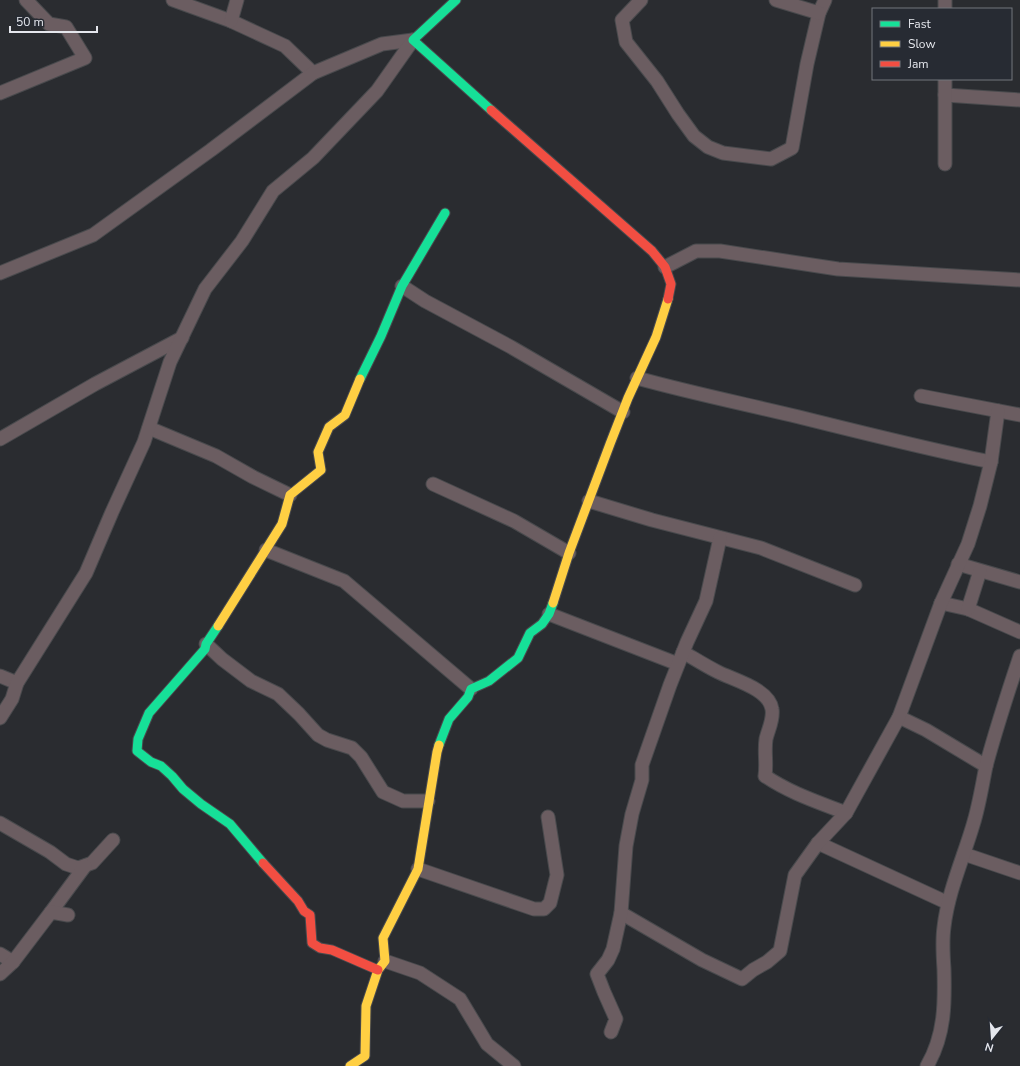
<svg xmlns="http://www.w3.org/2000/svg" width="1020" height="1066" font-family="'Nunito Sans',sans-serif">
<rect width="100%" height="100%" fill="#2a2c30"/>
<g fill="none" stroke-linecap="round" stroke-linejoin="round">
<defs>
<g id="street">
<polyline points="173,0 231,21 285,46 313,73"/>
<polyline points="641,0 622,20 626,42 657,81 678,114 694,136 708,147 723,153 771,159 792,148 807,64 819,13 825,0"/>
<polyline points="776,0 819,13"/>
<polyline points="945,9 945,0"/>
<polyline points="231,21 237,0"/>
<polyline points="0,93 85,58 66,27 49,24 26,0"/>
<polyline points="945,95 1020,100"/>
<polyline points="945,164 945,79"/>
<polyline points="665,267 696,251 720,251 838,269 1020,280"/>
<polyline points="0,273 93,235 211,150 313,73 382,44 413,40"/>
<polyline points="402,286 425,301 511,347 623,412"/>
<path d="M637,378C691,393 745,404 799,417C863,433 927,449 991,462"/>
<polyline points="921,396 1020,415"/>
<polyline points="149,428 216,456 253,477 290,495"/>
<polyline points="0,439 95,384 182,338"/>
<polyline points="433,484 514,521 569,553"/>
<polyline points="589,501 652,520 761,548 855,585"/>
<polyline points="266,550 344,581 471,689"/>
<polyline points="958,564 1020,582"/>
<polyline points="941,603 968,609 1020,632"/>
<polyline points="968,609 980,571"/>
<polyline points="549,614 678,664"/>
<polyline points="206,644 222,659 251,681 278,694 299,714 318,735 327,740 352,748 361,757 383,792 403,801 428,801"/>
<path d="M683,652C695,659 706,666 718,672C734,680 769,689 772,709C774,719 768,730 766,739C764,751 767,764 765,776C790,793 818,802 846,813"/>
<polyline points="0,676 17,683"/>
<polyline points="899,717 926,730 986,766"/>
<polyline points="0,718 12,699 17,683 86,573 112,512 144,442 170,362 205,289 242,241 273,191 313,158 377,91 413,40"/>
<polyline points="0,823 50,852 66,864 78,868 92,863 113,840"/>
<polyline points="818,843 948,903"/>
<polyline points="964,854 1020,873"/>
<polyline points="418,869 534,909 544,909 550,903 557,875 548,817"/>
<polyline points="51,912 85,866"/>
<polyline points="621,913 702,960 742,979 753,970 767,962 780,951 795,875 818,843 846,813 899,717 941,603 968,544 980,506 991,462 998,411"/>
<polyline points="0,954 13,962"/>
<polyline points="385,961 420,973 460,999 487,1044 514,1066"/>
<polyline points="0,974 13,962 51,912 68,915"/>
<polyline points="611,1032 616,1019 604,992 597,974 608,960 613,949 621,913 626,846 632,814 642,780 642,765 670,685 687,642 706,601 720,538"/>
<path d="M927,1066C945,1035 945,1003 944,969C943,955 942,941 944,927C948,892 963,859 973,825C979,806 982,786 986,766C996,729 1008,692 1020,656"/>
</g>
<g id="fast">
<polyline points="456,0 413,40 491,110"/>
<polyline points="360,379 381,336 402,286 445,213"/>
<polyline points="218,626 206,644 205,649 149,713 138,739 137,751 151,762 161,766 172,776 183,789 201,804 230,824 263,863"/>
<polyline points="439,745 449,719 468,697 471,689 489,681 518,658 530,633 542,624 549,614 553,603"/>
</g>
<g id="slow">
<polyline points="553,603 569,553 610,444 628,398 656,337 668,299"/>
<polyline points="218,626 282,524 290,495 321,470 318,452 329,427 345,415 360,379"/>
<polyline points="350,1066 365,1056 366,1006 378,970 385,961 383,938 418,869 437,752 439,745"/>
</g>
<g id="jam">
<polyline points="491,110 652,251 665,267 671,284 668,299"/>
<polyline points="263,863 298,901 304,911 310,915 312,943 320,948 332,950 378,970"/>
</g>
</defs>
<use href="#street" stroke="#494a4d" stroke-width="15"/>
<use href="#fast" stroke="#494a4d" stroke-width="11"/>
<use href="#slow" stroke="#494a4d" stroke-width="11"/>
<use href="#jam" stroke="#494a4d" stroke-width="11"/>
<use href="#street" stroke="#6b5d61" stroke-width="13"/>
<use href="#fast" stroke="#16e098" stroke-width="9"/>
<use href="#slow" stroke="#ffcf43" stroke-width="9"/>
<use href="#jam" stroke="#f24e42" stroke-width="9"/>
</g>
<rect x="872" y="8" width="140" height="72" fill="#272b33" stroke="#73767d"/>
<rect x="880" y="21" width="20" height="6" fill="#16e098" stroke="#73767d"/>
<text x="908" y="28" font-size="12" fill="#e5e7ed">Fast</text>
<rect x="880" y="41" width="20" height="6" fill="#ffcf43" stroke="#73767d"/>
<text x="908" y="48" font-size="12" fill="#e5e7ed">Slow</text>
<rect x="880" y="61" width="20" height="6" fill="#f24e42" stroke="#73767d"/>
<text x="908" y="68" font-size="12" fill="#e5e7ed">Jam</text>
<g transform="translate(992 1038) rotate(197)" stroke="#272b33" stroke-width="3" paint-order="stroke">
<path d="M0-3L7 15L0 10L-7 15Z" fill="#e5e7ed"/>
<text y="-6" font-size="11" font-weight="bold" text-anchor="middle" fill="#e5e7ed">N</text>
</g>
<path d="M10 26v6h87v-6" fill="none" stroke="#e5e7ed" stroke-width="2"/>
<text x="16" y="26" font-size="12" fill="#e5e7ed" stroke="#272b33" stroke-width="3" paint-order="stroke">50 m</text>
</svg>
